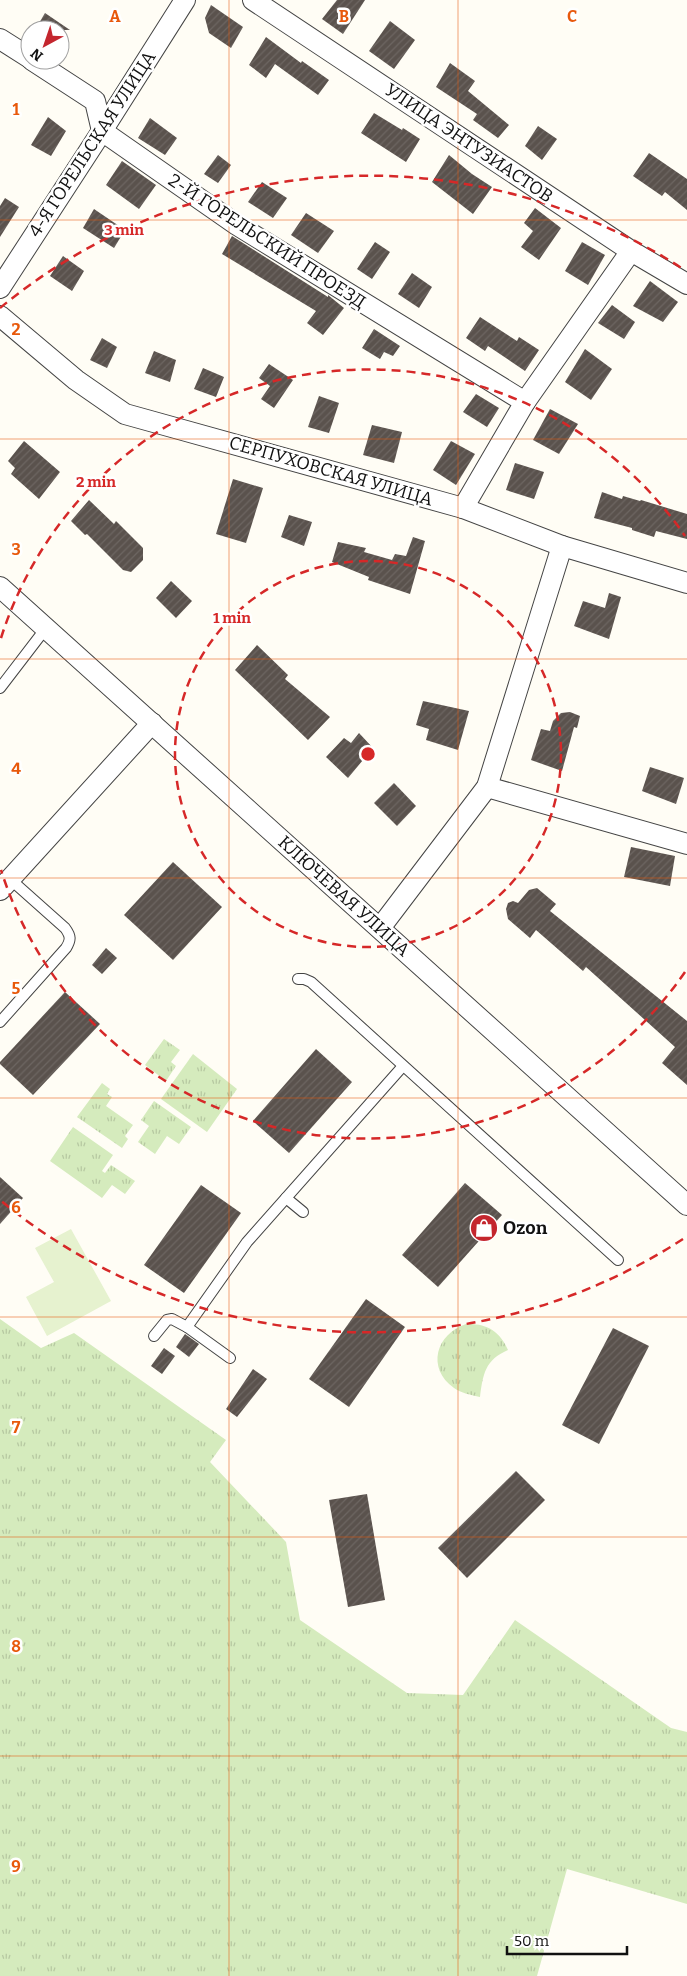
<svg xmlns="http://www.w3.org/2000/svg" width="687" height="1976" font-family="Bitter,serif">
<defs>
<pattern id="grass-tufts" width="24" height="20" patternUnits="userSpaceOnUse" patternTransform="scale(1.25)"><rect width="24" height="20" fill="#d5ebbd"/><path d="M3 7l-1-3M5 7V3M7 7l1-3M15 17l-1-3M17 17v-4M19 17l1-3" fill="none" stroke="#b6c8a1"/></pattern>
<pattern id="building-hatch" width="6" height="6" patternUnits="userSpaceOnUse" patternTransform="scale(1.25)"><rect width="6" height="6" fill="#5a524d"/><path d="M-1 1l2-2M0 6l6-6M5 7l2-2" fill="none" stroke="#6d6662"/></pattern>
</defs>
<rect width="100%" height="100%" fill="#fffdf5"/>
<g fill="url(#grass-tufts)">
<polygon points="164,1039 180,1050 171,1062 176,1066 166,1081 145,1065"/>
<polygon points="193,1054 237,1089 207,1132 161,1099"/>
<polygon points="102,1083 110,1089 107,1094 112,1097 106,1106 133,1125 125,1136 128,1139 122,1148 77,1117"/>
<polygon points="154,1101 191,1127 179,1144 167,1136 155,1154 138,1142 149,1126 141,1120"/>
<polygon points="73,1127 113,1155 102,1171 105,1173 111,1165 135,1181 125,1194 112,1185 102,1198 50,1161"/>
<polygon points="0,1319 41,1348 74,1333 226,1440 210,1462 286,1542 300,1620 407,1693 463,1695 515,1620 671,1728 687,1732 687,1904 567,1869 537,1976 0,1976"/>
<path d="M466,1324C486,1323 500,1331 508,1350C485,1360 483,1374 480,1397C471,1395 461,1393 454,1388C426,1368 436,1334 466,1324Z"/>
</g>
<polygon fill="#e6f2cf" points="71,1229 111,1301 47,1336 26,1297 54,1282 35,1248"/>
<g fill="url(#building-hatch)">
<polygon points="337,0 365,0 343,34 322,19"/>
<polygon points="211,5 243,27 231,48 209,33 205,18"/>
<polygon points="45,13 70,30 35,30"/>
<polygon points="390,21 415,40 394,69 369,51"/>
<polygon points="266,37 301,63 302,61 329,80 318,95 275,64 266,78 249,65"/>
<polygon points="450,63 475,81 468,91 509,125 498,138 473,120 477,114 436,87"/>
<polygon points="374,113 402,130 403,128 420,139 406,162 361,133"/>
<polygon points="48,117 66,131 51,156 31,145"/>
<polygon points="150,118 177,138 165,155 138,138"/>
<polygon points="538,126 557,139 542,160 525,146"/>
<polygon points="649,153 687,179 687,210 665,192 662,196 633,176"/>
<polygon points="218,155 231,165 218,183 204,174"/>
<polygon points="449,155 472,174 492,187 473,214 432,182"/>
<polygon points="122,161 156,185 139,209 106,185"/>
<polygon points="262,182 287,198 273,218 248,202"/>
<polygon points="5,198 19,207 0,237 0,206"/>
<polygon points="535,208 561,228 539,260 521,247 533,231 524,223"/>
<polygon points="94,209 125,230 114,248 83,228"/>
<polygon points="306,213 334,231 318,253 291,235"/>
<polygon points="232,236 328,297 328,295 344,308 323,335 307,323 316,311 222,254"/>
<polygon points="375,242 390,252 372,279 357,269"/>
<polygon points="582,242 605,255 588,285 565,271"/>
<polygon points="63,256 84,271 72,291 50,276"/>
<polygon points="412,273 432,287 419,308 398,294"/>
<polygon points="650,281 678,302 663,322 633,306"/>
<polygon points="612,305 635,322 624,339 598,323"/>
<polygon points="480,317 517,341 519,337 539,350 525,371 488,346 485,351 466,338"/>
<polygon points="374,329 400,346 393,356 384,352 380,359 362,348"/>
<polygon points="102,338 117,347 107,368 90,360"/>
<polygon points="585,349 612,369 591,400 565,382"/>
<polygon points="154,351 176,360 170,382 145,373"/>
<polygon points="269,364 293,380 274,408 261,399 270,386 259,378"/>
<polygon points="203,368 224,377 216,397 194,389"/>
<polygon points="476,394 499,408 487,427 463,412"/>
<polygon points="319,396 339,403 329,433 308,427"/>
<polygon points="550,409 578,424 559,454 533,440"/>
<polygon points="372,425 402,432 394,463 363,455"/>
<polygon points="24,441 60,472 39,499 11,474 15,468 8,461"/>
<polygon points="451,441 475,454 456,485 433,470"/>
<polygon points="515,463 544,472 534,499 506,490"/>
<polygon points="233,479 263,488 246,543 216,534"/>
<polygon points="602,492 622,499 623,496 640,501 641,500 687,514 687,539 656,531 654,537 632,530 632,528 594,518"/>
<polygon points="89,500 114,524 116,521 143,548 143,560 131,572 123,570 87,534 85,535 71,521"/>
<polygon points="289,515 312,522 304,546 281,537"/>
<polygon points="413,537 425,541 410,594 368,580 369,577 332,562 338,542 366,548 364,552 392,560 395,554 406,556"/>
<polygon points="171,581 192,601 176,618 156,598"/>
<polygon points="609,593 621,597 609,639 574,626 583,601 605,608"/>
<polygon points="257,645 288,675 285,679 330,717 308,740 235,670"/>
<polygon points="423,701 469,711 458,750 426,740 429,729 416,725"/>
<polygon points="570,712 580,716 577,728 574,727 562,771 531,760 541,729 550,731 553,721 561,713"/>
<polygon points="359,733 373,748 348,778 326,757 344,738 351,743"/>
<polygon points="650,767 684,778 676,804 642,791"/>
<polygon points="394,783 416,806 397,826 374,803"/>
<polygon points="631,847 675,856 670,886 624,877"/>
<polygon points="173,862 222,907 173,960 124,915"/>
<polygon points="537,888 556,904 550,911 687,1021 687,1085 662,1063 675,1047 586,967 583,971 536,930 530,938 508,919 506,909 508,903 513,901 518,903 529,890"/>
<polygon points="106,948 117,958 102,974 92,965"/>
<polygon points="65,992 100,1024 33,1095 0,1064 0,1062"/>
<polygon points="316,1049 352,1082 289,1153 253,1121"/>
<polygon points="0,1177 23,1198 0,1224"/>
<polygon points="465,1183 502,1215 438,1287 402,1255"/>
<polygon points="201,1185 241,1213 184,1293 144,1265"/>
<polygon points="366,1299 405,1327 349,1407 309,1379"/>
<polygon points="613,1328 649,1346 599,1444 562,1425"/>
<polygon points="185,1334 199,1344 189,1357 176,1347"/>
<polygon points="164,1348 175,1356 162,1374 151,1366"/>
<polygon points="253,1369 267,1379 237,1417 226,1409"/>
<polygon points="516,1471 545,1500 467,1578 438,1548"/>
<polygon points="367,1494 385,1600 348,1607 329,1500"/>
</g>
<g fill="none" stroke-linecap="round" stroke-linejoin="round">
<defs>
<g id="service">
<polyline points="0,688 46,628"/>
<polyline points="298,979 304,979 311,982 618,1260"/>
<path d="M0,1022L66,948C71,940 71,936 65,928L10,879"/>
<polyline points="286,1198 303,1212"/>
<polyline points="154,1336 167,1320 172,1319 187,1327"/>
<polyline points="230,1358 187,1327 247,1242 403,1066"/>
</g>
<g id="minor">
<polyline points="253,0 631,251 687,284"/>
<polyline points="0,39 30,58"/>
<polyline points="32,60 95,101 102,131 237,225 525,402"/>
<polyline points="0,288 102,131 185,0"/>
<polyline points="0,316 76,380 125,414 463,508 562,546 687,583"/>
<polyline points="463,508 525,402 631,251"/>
<polyline points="0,587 687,1205"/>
<polyline points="487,787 687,844"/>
<polyline points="0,890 152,723"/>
<polyline points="380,928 487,787 562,546"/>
</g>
</defs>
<use href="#service" stroke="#444" stroke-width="12"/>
<use href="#minor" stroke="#444" stroke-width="22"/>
<use href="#service" stroke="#fff" stroke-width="10"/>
<use href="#minor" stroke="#fff" stroke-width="20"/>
</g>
<path fill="none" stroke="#e8590c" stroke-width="1" stroke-opacity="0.55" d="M229,0V1976M458,0V1976M0,220H687M0,439H687M0,659H687M0,878H687M0,1098H687M0,1317H687M0,1537H687M0,1756H687"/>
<g fill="none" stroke="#d62828" stroke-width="2.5" stroke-dasharray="9 6">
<circle cx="368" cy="754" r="193"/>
<path d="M685 972A385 385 0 0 1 1 870M1 638A385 385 0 0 1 685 536"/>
<path d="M683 1239A578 578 0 0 1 0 1200M0 308A578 578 0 0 1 683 269"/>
</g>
<defs>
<symbol id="shop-disc" viewBox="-11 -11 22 22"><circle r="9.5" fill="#c4262e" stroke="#fff"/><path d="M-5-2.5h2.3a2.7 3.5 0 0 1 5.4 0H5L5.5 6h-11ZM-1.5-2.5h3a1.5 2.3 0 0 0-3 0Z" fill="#fff"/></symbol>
</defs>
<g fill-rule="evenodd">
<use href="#shop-disc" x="468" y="1212" width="32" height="32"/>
</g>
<g text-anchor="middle" stroke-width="5" stroke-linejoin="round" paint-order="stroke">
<g font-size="18" fill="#111" stroke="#fff">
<text transform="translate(469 143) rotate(34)" y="6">УЛИЦА ЭНТУЗИАСТОВ</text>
<text transform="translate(92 144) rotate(-57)" y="6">4-Я ГОРЕЛЬСКАЯ УЛИЦА</text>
<text transform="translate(267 241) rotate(33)" y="6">2-Й ГОРЕЛЬСКИЙ ПРОЕЗД</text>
<text transform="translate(331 471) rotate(16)" y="6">СЕРПУХОВСКАЯ УЛИЦА</text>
<text transform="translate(344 896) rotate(42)" y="6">КЛЮЧЕВАЯ УЛИЦА</text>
</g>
<g font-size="18" font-weight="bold" fill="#111" stroke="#fff" text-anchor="start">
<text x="503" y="1234">Ozon</text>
</g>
</g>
<g font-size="16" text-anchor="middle" font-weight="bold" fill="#e8590c" stroke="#fff" stroke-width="5" stroke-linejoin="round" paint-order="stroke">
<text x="115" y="22">A</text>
<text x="344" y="22">B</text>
<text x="572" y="22">C</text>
<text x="16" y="115">1</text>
<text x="16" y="335">2</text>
<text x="16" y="555">3</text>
<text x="16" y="774">4</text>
<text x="16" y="994">5</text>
<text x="16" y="1213">6</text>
<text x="16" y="1433">7</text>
<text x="16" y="1652">8</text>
<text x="16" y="1872">9</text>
</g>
<circle cx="368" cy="754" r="8" fill="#d62828" stroke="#fff" stroke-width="2.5"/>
<g font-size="15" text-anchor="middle" font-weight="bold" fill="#d62828" stroke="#fff" stroke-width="5" stroke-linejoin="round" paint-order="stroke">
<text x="124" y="235">3 min</text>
<text x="96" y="487">2 min</text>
<text x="232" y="623">1 min</text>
</g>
<g transform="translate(45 45) rotate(220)"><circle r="24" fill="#ffffff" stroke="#a0a0a0"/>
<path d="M0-4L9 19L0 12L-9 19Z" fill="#c4262e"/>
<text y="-8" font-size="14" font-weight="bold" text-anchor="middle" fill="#111111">N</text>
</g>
<path d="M507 1946v8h120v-8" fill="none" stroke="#111111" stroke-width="2.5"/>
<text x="514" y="1946" font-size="15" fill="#111111" stroke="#ffffff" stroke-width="4" paint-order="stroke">50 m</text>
</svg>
